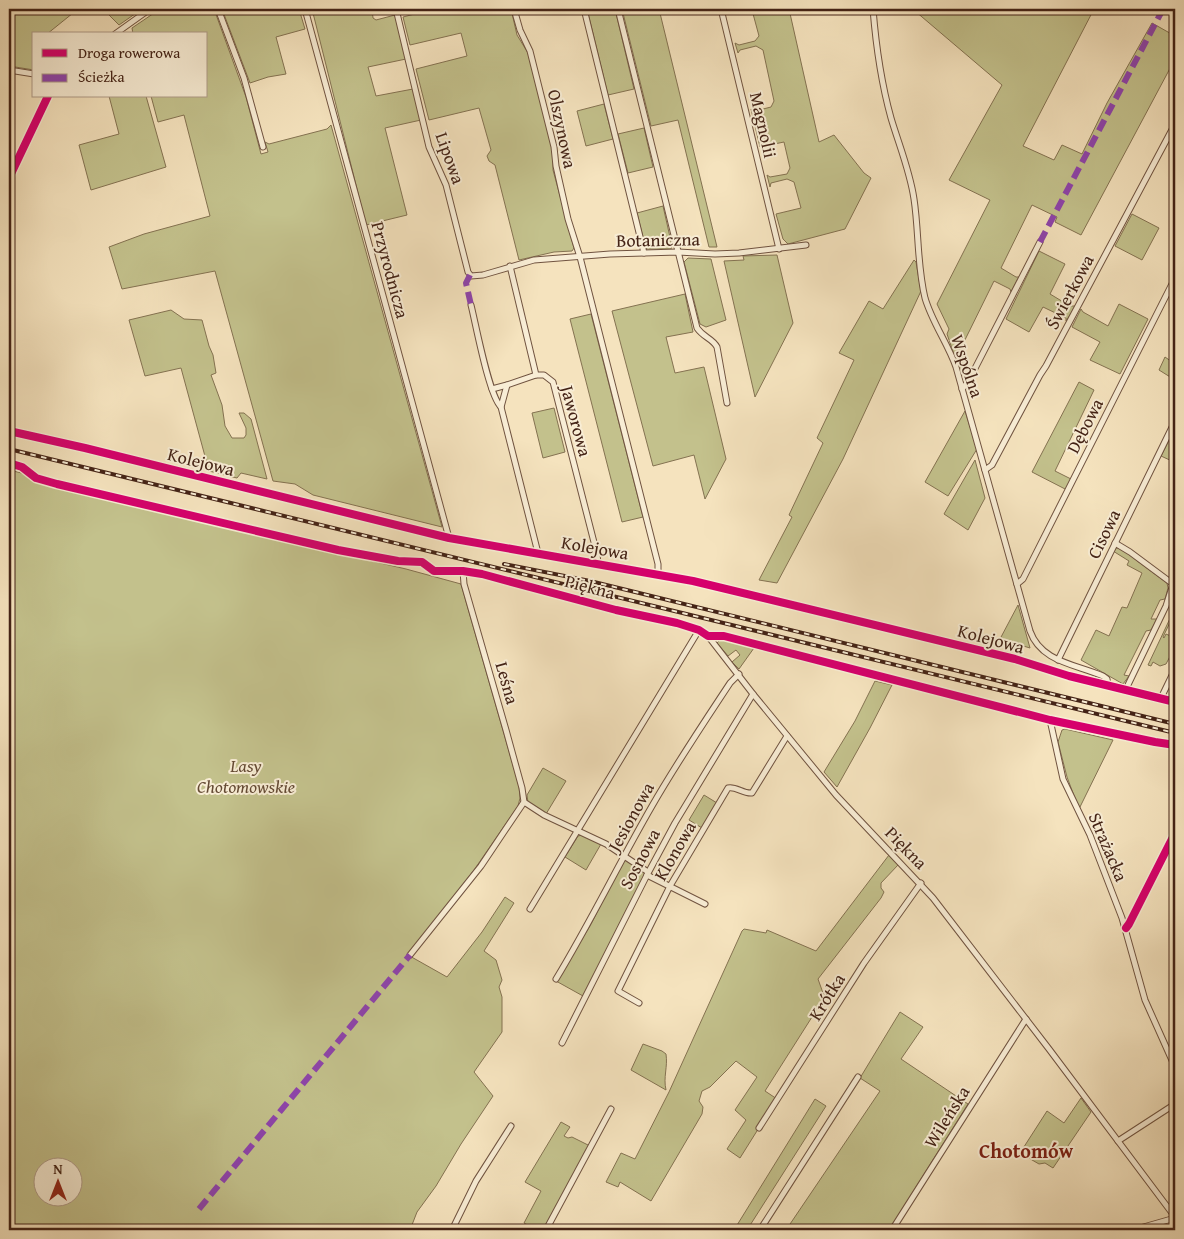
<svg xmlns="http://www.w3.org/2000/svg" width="1184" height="1239" font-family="'Gentium Book Plus',serif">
<rect width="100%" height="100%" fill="#f5e3be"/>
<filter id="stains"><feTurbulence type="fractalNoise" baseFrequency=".004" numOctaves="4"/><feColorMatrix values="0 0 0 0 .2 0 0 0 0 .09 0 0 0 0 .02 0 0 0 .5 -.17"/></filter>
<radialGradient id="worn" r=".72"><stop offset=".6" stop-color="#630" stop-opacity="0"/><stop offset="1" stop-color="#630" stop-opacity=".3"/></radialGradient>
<g fill="#c3c18c" stroke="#847251" fill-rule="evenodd">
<polygon points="9,9 39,9 40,11 43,9 78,9 47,34 34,34 34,70 9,66"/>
<polygon points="103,9 142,9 119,25"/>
<polygon points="160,9 214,9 246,97 261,154 268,152 265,142 269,144 327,129 331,125 442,527 313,495 295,484 273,481 215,271 122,289 109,247 144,234 210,216 184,115 158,122 151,96 206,96 206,34 133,34 132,28"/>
<polygon points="222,9 299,9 305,29 276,37 286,74 268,77 250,83"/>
<polygon points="312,9 372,9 373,18 376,20 395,15 406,59 368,67 376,96 413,89 421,120 385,128 407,215 366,225"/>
<polygon points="434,9 511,9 517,35 528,53 553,152 553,170 574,248 572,251 554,252 519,260 495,165 489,161 487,156 491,150 479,108 429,120 416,69 467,56 461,33 410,45 403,17"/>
<polygon points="587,9 615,9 634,89 608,95"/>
<polygon points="622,9 659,9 717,247 709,247 678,120 651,126"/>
<polygon points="756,9 789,9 819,142 834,135 864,173 871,178 845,229 788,244 783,239 776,214 801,208 794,182 787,179 771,183 770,187 767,175 770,177 787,174 790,168 784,142 760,147 751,109 755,111 771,107 774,101 763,50 756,46 740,50 738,53 735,43 739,45 755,41 759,36 752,10"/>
<polygon points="917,9 1094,9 1023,146 1054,160 1062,145 1082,154 1107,103 1152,23 1175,36 1175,59 1081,235 1055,222 1057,217 1032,205 1001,268 1016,277 1019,277 1011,292 1010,289 994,281 959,352 966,372 961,375 947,334 949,329 937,304 990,200 949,180 1002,85 915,11"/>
<polygon points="109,96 146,96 166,167 91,190 79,145 119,134"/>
<polygon points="604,104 613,139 586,146 577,111"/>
<polygon points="644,128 653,167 628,173 618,134"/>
<polygon points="663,206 672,246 671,249 646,249 637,213"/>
<polygon points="1132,214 1159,228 1142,260 1115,246"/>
<polygon points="1039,251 1065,264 1050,294 1070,306 1076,306 1066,321 1066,318 1043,307 1029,332 1006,319"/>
<polygon points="777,255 793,323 755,397 724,261 744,260 743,256"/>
<polygon points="688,258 711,259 726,320 706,327 700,324 684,262"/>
<polygon points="914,260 916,262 921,291 843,459 777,583 759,580 792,517 789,515 823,443 817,438 854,360 839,353 869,301 883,309"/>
<polygon points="685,294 693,332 666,337 675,373 704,367 726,459 705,499 694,455 653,466 612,311"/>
<polygon points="1119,304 1148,319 1120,374 1090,360 1100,342 1072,327 1081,309 1083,312 1108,326"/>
<polygon points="171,310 184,319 202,320 209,346 213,355 216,373 211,375 222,405 225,426 232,438 244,438 246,435 246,428 239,413 244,413 251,419 267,479 241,473 237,478 209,471 181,368 145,376 129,320"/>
<polygon points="591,314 643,517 622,522 570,319"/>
<polygon points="1165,357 1175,364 1173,369 1175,370 1175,380 1159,370"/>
<polygon points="1079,382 1094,390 1055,471 1071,479 1067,490 1032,472"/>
<polygon points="554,408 565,452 543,458 532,413"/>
<polygon points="965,411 977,449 948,496 925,482"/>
<polygon points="1175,428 1175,460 1174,462 1161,456"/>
<polygon points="975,460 985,498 968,530 944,514"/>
<path d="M9,470L26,474L29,479L55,487L406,569L461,584L519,786L520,798L518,806L474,870L408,955L447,977L482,932L505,897L514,903L484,951L496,960L502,980L499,987L502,997V1032L474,1072L493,1096L461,1144L436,1186L417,1212L410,1230H9ZM42,1166H72V1196H42Z"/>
<polygon points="1115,548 1119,548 1136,558 1136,560 1167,583 1168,588 1165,599 1160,600 1151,619 1157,619 1151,630 1146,631 1124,675 1129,676 1123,684 1081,660 1096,630 1109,636 1122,607 1127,608 1142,573 1127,565 1129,561 1113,551"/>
<polygon points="1018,605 1030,648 1000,639"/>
<polygon points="1175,608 1175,612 1163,637 1164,638 1166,634 1175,638 1175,647 1166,664 1160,666 1153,662 1151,666 1148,665"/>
<polygon points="722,638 754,648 739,669 732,662 740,655 736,650 728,656 717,643"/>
<polygon points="875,681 892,685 870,728 837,787 824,772 855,721"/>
<polygon points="1065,729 1113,740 1079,809 1067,777 1058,742 1062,730"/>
<polygon points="543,768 566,781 546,814 528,803 527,795"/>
<polygon points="704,795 717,803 702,828 689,820"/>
<polygon points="582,835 601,844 586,870 565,857 578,836"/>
<polygon points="889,855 898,865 881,883 881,888 884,892 881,898 818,979 823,993 826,995 765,1091 777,1099 740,1158 727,1149 746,1120 735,1110 757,1077 736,1061 710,1087 702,1091 699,1101 703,1107 702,1114 651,1201 620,1182 618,1187 606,1182 621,1153 635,1159 669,1092 742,931 744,929 766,933 767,930 816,951"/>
<polygon points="626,860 646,872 583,996 556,981 590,926 623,861"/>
<polygon points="900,1012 923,1027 901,1059 968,1104 889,1230 786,1230 880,1091 860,1078"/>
<path d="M643,1044L662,1051L666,1054C668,1067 663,1077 666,1090L631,1070Z"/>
<polygon points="1081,1098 1091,1112 1053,1168 1045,1163 1039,1164 1020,1153 1047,1111 1064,1123"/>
<polygon points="815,1099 826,1106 747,1230 734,1230"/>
<polygon points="561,1122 570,1127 564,1136 568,1138 572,1137 590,1146 543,1230 537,1230 524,1223 541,1191 525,1182"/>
</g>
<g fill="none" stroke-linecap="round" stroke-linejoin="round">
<defs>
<g id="street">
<polyline points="218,9 244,78 263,147"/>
<polyline points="305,9 449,538"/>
<polyline points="396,9 429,147 446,185 468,272 471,276 483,275 534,260 610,254 678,252 715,254 739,253 806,245"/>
<polyline points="514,9 520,30 530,51 554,147 556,166 568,219 580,257 658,564 658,573"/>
<polyline points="584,9 644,253"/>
<path d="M618,9L697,328C704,338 712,338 717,347L727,403"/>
<polyline points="721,9 779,249"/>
<path d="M873,9C876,46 881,82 891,118C899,145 910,171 914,199C919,232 917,265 925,298C932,322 948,344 956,367L1030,631C1041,662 1075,664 1103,676L1107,679L1108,685"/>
<polyline points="115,34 150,9"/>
<polyline points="9,70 34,74"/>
<polyline points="9,178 48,96"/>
<polyline points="510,266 536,375 544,375 553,382 597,554 598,564"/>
<path d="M471,305C476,325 489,396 501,407L538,553"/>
<polyline points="492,389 507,385"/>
<polyline points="962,389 968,382 1040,242"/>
<polyline points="501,407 507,385 536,375"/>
<polyline points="9,431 85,448 449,538 693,581 1015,659 1069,676 1175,702"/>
<polyline points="985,470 992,465 1040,375 1046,366 1175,124"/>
<polyline points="1115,543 1130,552 1173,584"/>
<polyline points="1017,584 1023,579 1175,278"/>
<polyline points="708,636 724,636 1050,720 1155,742 1175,745"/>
<polyline points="1058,660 1175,421"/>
<polyline points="1126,689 1166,606 1175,578"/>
<polyline points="1161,698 1175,669"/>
<polyline points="1050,720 1063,779 1090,835 1122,918 1145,1000 1175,1067"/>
<polyline points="524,802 544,815 606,844 648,872"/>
<polyline points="647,875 705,904"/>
<polyline points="530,909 699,630"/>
<polyline points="1126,928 1129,924 1175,833"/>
<polyline points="410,955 481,866 524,802 522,788 506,730 464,584 463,571 482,574 616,610 677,623 699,630 708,636 753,694 836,795 933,898 1049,1049 1175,1217"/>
<path d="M556,979C590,923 619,863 652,806C676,764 703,724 730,683L739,674"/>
<path d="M639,1003L618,991L670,886L728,788C736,786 743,794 752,793L787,736"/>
<polyline points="562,1043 647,875 675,823 753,694"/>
<polyline points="759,1128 864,963 921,883"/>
<polyline points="1118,1141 1175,1104"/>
<polyline points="452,1230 476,1181 511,1126"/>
<polyline points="546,1230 611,1109"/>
<polyline points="692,1230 692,1229"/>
<polyline points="760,1230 858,1077"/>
<polyline points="892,1230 1026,1019"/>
<polyline points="1133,1230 1175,1218"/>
</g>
</defs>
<use href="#street" stroke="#705340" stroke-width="7"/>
<use href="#street" stroke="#f8edd5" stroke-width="5"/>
<defs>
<g id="rail">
<polyline points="9,449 1175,733"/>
<polyline points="504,564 590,581 1175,724"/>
</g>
</defs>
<use href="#rail" stroke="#442316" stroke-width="4"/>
<use href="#rail" stroke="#f8edd5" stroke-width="2" stroke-dasharray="5.5" stroke-linecap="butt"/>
<g stroke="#8e44ad" stroke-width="6" stroke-dasharray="12 6" stroke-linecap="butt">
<polyline points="1040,242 1163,9"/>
<polyline points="470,275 466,283 471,305"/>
<polyline points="199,1209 410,955"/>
</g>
<defs>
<g id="cycleway">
<polyline points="9,178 48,96"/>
<polyline points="9,431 85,448 449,538 693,581 1015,659 1069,676 1175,702"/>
<polyline points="9,463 22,467 36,478 57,484 338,550 398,561 422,562 434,571 463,571 482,574 616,610 677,623 699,630 708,636 724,636 1050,720 1155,742 1175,745"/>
<polyline points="1126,928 1129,924 1175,833"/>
</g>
</defs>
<use href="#cycleway" stroke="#f8edd5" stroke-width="11"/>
<use href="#cycleway" stroke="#d6006c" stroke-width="8"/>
</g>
<g text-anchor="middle" stroke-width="4" stroke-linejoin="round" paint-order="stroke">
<g font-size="18" fill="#442316" stroke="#f8edd5">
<text transform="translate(763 125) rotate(77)" y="6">Magnolii</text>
<text transform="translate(562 129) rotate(78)" y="6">Olszynowa</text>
<text transform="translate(450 158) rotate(70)" y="6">Lipowa</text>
<text transform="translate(658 240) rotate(-1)" y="6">Botaniczna</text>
<text transform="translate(390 270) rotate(75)" y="6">Przyrodnicza</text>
<text transform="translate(1070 292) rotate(-62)" y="6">Świerkowa</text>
<text transform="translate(967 366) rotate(71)" y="6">Wspólna</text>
<text transform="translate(576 421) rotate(75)" y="6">Jaworowa</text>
<text transform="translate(1085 426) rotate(-63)" y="6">Dębowa</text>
<text transform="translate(201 462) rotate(14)" y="6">Kolejowa</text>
<text transform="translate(1104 534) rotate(-64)" y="6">Cisowa</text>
<text transform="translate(595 548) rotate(10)" y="6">Kolejowa</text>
<text transform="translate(590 587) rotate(15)" y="6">Piękna</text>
<text transform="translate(991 639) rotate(15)" y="6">Kolejowa</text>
<text transform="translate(507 683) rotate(74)" y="6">Leśna</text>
<text transform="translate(631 817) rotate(-61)" y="6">Jesionowa</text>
<text transform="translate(1108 847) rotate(67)" y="6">Strażacka</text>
<text transform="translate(906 848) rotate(46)" y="6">Piękna</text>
<text transform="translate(675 851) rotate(-60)" y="6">Klonowa</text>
<text transform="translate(640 859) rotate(-62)" y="6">Sosnowa</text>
<text transform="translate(827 997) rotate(-58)" y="6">Krótka</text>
<text transform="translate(947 1117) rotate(-58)" y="6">Wileńska</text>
</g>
<g font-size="18" font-style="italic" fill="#644a34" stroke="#f8edd5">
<text x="246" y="772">Lasy<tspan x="246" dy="21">Chotomowskie</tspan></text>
</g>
<g font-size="20" font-weight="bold" fill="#7a1f14" stroke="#f8edd5">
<text x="1026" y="1158">Chotomów</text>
</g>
</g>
<rect width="1184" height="1239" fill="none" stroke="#f5e3be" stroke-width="30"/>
<rect x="10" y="10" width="1164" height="1219" fill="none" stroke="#442316" stroke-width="2.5"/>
<rect x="15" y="15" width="1154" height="1209" fill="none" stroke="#442316"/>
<rect x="32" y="32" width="175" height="65" fill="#f8edd5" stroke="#b09c89"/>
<rect x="42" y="49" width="25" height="8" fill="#d6006c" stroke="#b09c89"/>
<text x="78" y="58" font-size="15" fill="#442316">Droga rowerowa</text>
<rect x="42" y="74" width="25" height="8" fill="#8e44ad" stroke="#b09c89"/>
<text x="78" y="82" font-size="15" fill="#442316">Ścieżka</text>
<g transform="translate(58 1182)"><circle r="24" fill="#f8edd5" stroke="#b09c89"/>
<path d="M0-4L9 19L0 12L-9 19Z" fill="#8f2418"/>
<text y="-8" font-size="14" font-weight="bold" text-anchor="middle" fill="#442316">N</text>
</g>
<rect width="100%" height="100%" filter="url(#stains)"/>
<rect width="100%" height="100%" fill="url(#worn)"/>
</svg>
